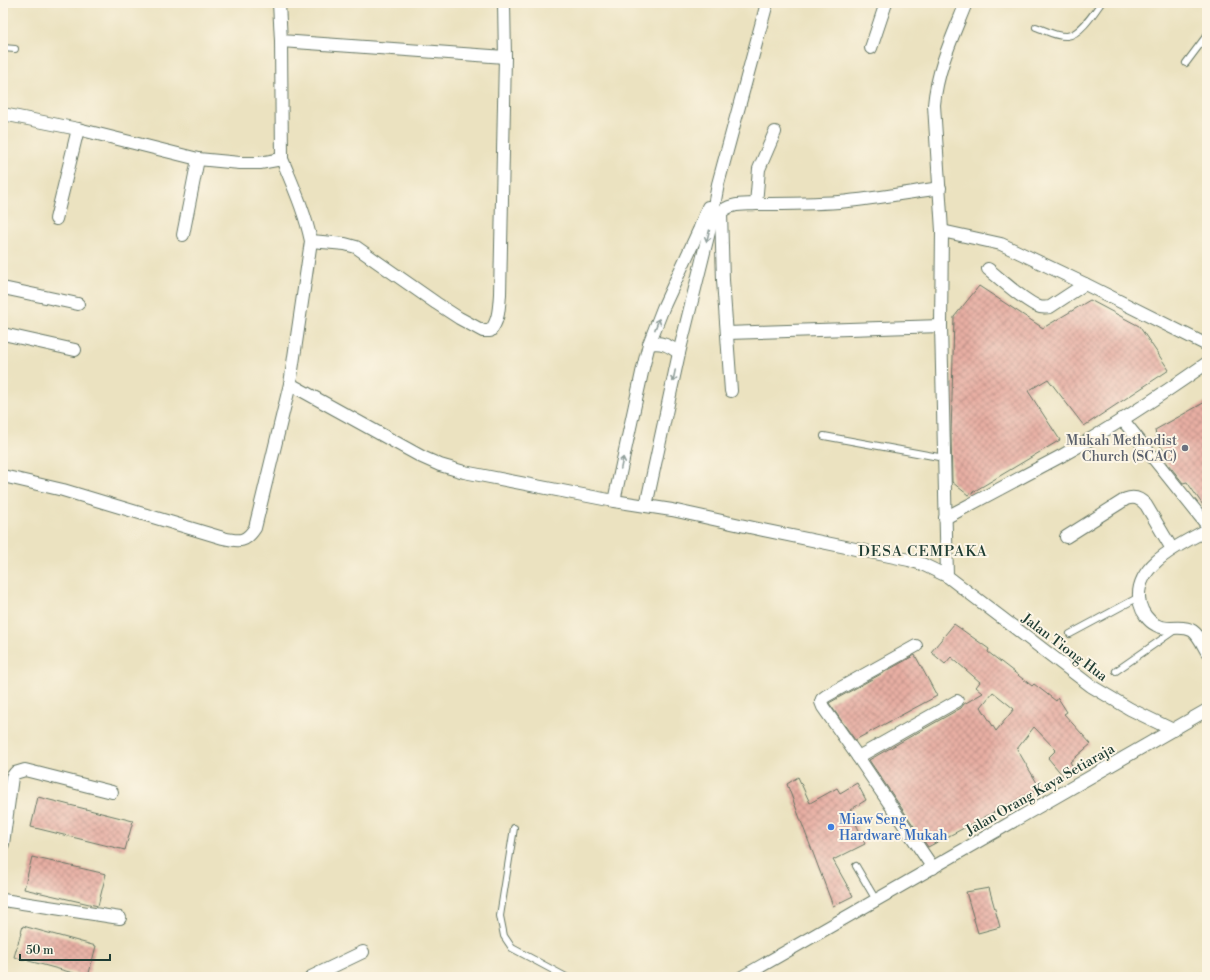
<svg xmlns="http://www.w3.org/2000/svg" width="1210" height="980" font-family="'Libre Bodoni',serif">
<defs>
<pattern id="building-cross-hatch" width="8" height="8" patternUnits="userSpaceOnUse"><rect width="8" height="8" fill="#e7aea3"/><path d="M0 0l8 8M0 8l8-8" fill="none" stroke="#bb8f86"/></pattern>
</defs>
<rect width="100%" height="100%" fill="#fcf5e5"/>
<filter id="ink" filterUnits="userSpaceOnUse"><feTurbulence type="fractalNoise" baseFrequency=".025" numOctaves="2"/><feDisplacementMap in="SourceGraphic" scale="8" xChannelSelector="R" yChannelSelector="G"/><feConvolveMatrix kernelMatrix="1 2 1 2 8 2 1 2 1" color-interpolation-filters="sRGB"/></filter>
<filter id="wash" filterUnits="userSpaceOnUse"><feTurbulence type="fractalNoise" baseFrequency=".012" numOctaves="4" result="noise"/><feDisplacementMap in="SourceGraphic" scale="16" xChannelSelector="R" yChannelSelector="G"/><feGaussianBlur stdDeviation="0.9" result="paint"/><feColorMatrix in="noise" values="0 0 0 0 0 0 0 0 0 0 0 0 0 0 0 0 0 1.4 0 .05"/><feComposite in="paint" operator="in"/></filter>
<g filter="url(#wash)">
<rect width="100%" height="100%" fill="#ebe2c0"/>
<g id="blocks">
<g fill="url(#building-cross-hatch)" fill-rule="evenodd">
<polygon points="979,286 1043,328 1090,300 1139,326 1169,370 1084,426 1048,379 1028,391 1060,440 968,495 952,482 951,436 954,317"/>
<polygon points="1207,401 1207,511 1187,482 1183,483 1164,459 1163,458 1168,455 1157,442 1155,430"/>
<path d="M954,624L989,649L988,652L1032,686L1034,684L1056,701L1058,698L1067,712L1064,714L1091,744L1070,762L1075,770L1064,777L1048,758L1056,750L1034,727L1017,749L1040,788L928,847L869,760L961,708L964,704L983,693L976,687L980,682L951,657L945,664L931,652ZM993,692L1014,709L996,731L981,707Z"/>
<polygon points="915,655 937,696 855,740 829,703"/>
<polygon points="798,777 810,803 837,788 840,793 857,783 866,800 850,810 865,844 833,860 853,896 833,906 787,784"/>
<polygon points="38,797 133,821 125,850 31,827"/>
<polygon points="32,857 106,874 98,906 24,889"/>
<polygon points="989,888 1000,927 978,933 966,892"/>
<polygon points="23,926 96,946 88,977 14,957"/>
</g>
</g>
</g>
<g filter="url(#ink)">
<use href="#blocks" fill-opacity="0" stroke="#667765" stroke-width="1"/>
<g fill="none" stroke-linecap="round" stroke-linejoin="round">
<defs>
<g id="service">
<path d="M1036,27C1045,30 1056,37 1067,36C1080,35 1094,13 1101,3"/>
<polyline points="3,48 15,49"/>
<polyline points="1186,63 1207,35"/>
<polyline points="824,436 944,458"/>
<polyline points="1070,634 1139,597"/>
<polyline points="1116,671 1175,630"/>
<polyline points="514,828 500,916 504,936 512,948 566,977"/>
<polyline points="856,866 876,900"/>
</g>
<g id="minor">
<polyline points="279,3 281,41 282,159"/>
<polyline points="281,41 505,57"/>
<polyline points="871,48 886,3"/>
<path d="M3,114L78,129L198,159L240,163H260L282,159C293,186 305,212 311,241L290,384L422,457L440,465L464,472L614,501L672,510L763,530L909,560L922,564L947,576L941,326L942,231L934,105C937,69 953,36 966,3"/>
<path d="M775,132L759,169L756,204C784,204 811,204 839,202C873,199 906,193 940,188"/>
<polyline points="56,219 78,129"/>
<polyline points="942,231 1001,244 1018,252 1085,284 1207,345"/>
<polyline points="183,235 198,159"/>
<path d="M311,241L345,244L356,247L436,303L459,318L483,331H490C499,321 499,307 500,294L505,57L504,3"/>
<path d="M988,269C1003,281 1019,297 1037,306C1041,308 1045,308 1050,307L1085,284"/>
<polyline points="3,288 78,304"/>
<polyline points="727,333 941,326"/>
<polyline points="3,334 75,350"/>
<path d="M649,344C661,341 670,346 679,353"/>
<path d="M731,391L723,280L721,213C728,203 745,205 756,204"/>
<polyline points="1122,419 1207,525"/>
<path d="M3,476L63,490L223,538C240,542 246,542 255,528L290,384"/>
<polyline points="614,501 643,368 649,344 663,308 699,230 708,207"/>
<polyline points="646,506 679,353 710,228 718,184 767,3"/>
<path d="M945,518C985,497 1024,476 1063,455C1113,427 1160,396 1207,363"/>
<path d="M1207,530C1181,544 1131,566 1140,604C1142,612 1148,621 1156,625C1161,628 1165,628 1171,628C1195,626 1196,632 1207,652"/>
<path d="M1066,537L1126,499C1134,496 1140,498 1146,505L1172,549"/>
<polyline points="947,576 1091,686 1130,709 1173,730"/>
<polyline points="916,646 826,696 822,699 821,702 823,707 858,757 933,868"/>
<polyline points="858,757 957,701"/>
<polyline points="3,844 12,777 15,773 25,770 112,792"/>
<polyline points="3,900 120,918"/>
<polyline points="311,977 363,952"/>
<polyline points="742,977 1207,710"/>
</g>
</defs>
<use href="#service" stroke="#667765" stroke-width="8"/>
<use href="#minor" stroke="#667765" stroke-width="14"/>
<use href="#service" stroke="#fff" stroke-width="6"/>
<use href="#minor" stroke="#fff" stroke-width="12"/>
</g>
<defs><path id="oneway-shaft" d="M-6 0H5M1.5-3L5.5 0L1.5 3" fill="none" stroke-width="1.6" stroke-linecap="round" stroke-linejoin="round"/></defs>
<g stroke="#8f9e9a">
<use href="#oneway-shaft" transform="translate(708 236) rotate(104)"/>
<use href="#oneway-shaft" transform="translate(657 324) rotate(-69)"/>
<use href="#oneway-shaft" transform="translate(674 376) rotate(102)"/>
<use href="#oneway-shaft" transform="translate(622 463) rotate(-78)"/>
</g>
</g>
<circle fill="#6b7280" stroke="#fcf5e5" stroke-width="1.5" cx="1185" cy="448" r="4"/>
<circle fill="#3f7fe0" stroke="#fcf5e5" stroke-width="1.5" cx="831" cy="827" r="4"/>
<g text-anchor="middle" stroke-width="4" stroke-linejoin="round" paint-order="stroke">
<g font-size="14" fill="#5b616d" stroke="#fcf5e5" text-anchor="end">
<text x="1177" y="445">Mukah Methodist<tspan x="1177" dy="16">Church (SCAC)</tspan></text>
</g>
<g font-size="14" fill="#1f3d34" stroke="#fcf5e5">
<text transform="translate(1065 647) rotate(37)" y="5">Jalan Tiong Hua</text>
<text transform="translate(1040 789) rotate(-30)" y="5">Jalan Orang Kaya Setiaraja</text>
</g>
<g font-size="14" fill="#366cbe" stroke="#fcf5e5" text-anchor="start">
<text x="839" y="824">Miaw Seng<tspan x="839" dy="16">Hardware Mukah</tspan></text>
</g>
<g font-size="15" letter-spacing="1" fill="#1f3d34" stroke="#fcf5e5">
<text x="923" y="556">DESA CEMPAKA</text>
</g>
</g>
<rect width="1210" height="980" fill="none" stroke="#fcf5e5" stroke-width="16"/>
<path d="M20 954v6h90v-6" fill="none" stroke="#1f3d34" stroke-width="2"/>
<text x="26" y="954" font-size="12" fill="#1f3d34" stroke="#fcf5e5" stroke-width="3" paint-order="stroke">50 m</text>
</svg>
